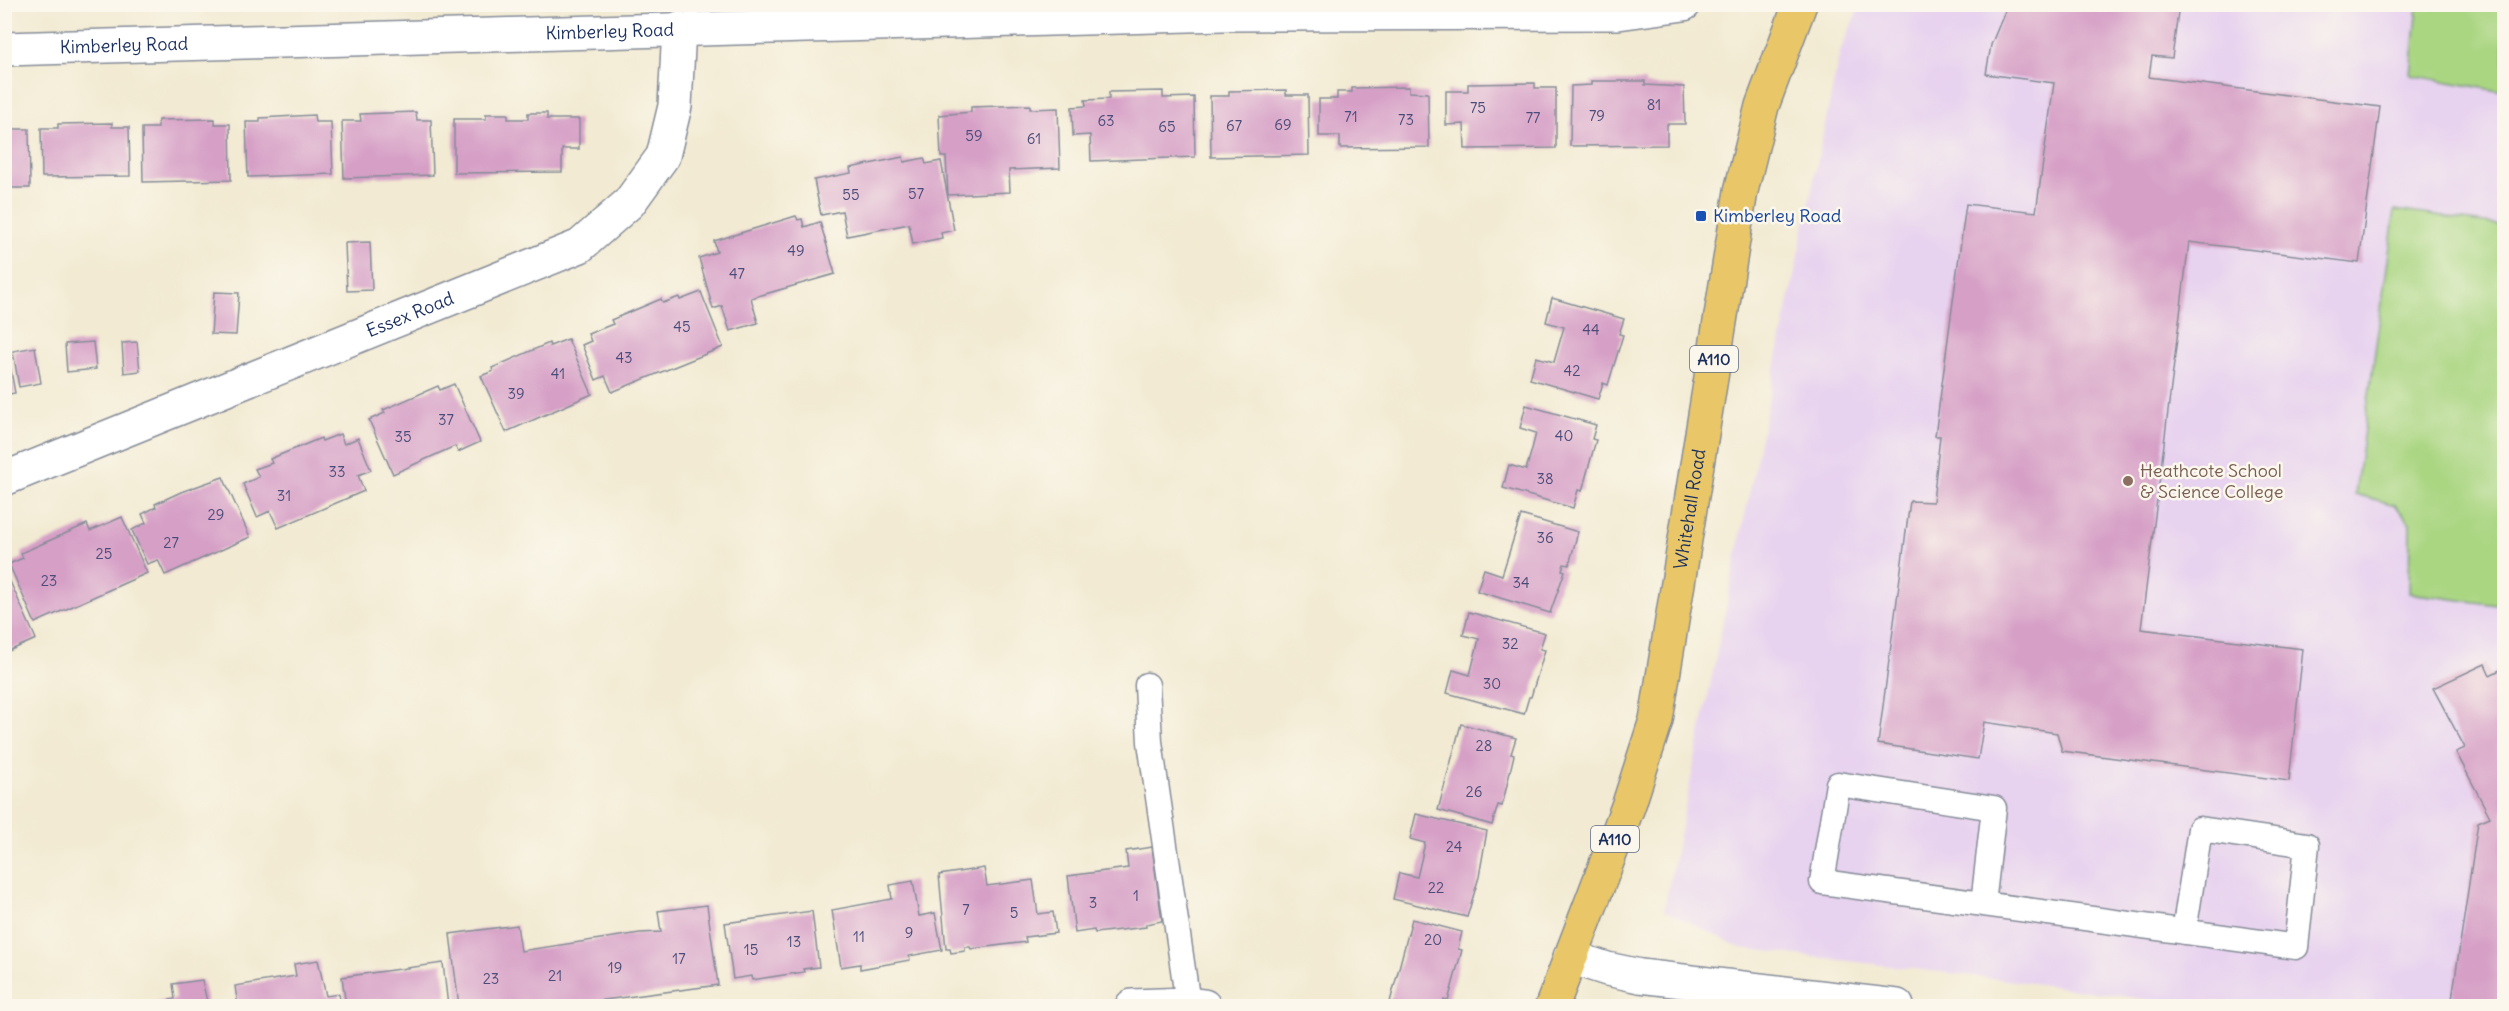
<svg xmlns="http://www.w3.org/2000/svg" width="2509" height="1011" font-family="Delius,sans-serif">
<rect width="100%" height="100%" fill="#fbf7ec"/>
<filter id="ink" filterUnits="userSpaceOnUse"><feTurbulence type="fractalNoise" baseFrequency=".0167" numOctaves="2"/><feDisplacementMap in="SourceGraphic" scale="12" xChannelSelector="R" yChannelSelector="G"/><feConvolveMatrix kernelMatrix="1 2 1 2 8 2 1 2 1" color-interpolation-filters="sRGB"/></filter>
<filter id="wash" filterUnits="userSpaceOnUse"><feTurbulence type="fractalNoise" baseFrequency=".008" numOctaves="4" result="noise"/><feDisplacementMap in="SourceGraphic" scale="24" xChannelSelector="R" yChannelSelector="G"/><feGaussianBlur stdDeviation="1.35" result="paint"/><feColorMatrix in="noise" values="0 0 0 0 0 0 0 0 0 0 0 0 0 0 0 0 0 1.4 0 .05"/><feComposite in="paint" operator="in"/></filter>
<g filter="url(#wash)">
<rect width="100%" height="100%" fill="#f2ead2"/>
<polygon fill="#e7d2ef" points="1860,5 2504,5 2504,1006 2193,1006 2032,983 1741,948 1664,910 1840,52"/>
<g fill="#aad682" stroke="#628270" stroke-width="1.5">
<polygon points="2418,5 2504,5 2504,92 2411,75"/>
<polygon points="2395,210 2504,226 2504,606 2409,593 2410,523 2395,505 2355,494"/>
</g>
<g id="blocks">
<g fill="#d69fc6">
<polygon points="2008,4 2179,4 2172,58 2152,56 2149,77 2380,107 2359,263 2189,242 2141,629 2303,649 2289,781 2062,751 2057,733 1984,722 1978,759 1878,744 1910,501 1933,502 1940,436 1935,436 1966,204 2036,212 2054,83 1986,74 1991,45"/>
<polygon points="1591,81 1645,81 1645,85 1684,87 1685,124 1667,124 1667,145 1570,146 1571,86 1591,85"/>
<polygon points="1535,83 1535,88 1556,88 1556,148 1465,149 1464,124 1446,125 1446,91 1468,91 1468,84"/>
<polygon points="1409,87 1409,92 1428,93 1429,147 1340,148 1340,136 1319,136 1319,99 1337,99 1337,92 1352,92 1352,88"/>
<polygon points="1286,90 1286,95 1308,95 1309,155 1211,157 1210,96 1229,96 1229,91"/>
<polygon points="1163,91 1163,98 1194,97 1195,157 1091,161 1090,135 1073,136 1072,107 1086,106 1085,100 1109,99 1109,92"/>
<polygon points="1030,105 1030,109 1058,108 1060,168 1009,170 1010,192 948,195 946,157 941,157 939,115 971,112 971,107"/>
<polygon points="416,112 417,120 431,120 433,175 344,178 342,121 361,121 360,114"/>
<polygon points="528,113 547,113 547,119 579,119 579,149 562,149 562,172 454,173 454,119 486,119 486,114 508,114 508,119 528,119"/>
<polygon points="314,115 315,122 331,122 333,174 248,177 246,122 260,122 260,118"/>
<polygon points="215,119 215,124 230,124 231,180 143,182 142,128 158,128 158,120"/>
<polygon points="112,123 112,127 129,127 130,176 42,177 41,128 58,128 58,124"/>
<polygon points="4,124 11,124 11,129 29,129 30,188 4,188"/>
<polygon points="903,157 904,162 924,158 926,164 941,161 954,230 941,233 942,238 913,244 909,224 847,236 842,211 821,215 814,180 851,173 850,168"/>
<polygon points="796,216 798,220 802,219 804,227 820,222 835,274 751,298 758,323 730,331 722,306 713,309 699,258 717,252 714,241"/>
<polygon points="370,242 372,290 347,291 345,243"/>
<polygon points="214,292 239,293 236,335 211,334"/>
<polygon points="701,292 723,347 612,392 605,376 596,380 582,345 591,341 588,334 613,324 611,320 661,299 663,303 679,297 680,300"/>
<polygon points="1552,298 1624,319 1619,334 1623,335 1608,385 1603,383 1598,399 1530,379 1536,357 1554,362 1564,327 1546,322"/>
<polygon points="568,339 592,394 506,432 481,376 493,371 492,368 549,343 550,346"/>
<polygon points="93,342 96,369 67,372 65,344"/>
<polygon points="137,342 140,371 124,373 122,343"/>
<polygon points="35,347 41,383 19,387 13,351"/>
<polygon points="8,354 15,393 4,395 4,355"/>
<polygon points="454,384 480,442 458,452 455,446 393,474 369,420 385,413 383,410 438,386 440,390"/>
<polygon points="1526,405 1596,425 1592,439 1596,440 1582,491 1578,490 1573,508 1503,488 1509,465 1526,470 1532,449 1536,433 1520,428"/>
<polygon points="340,434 344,444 358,438 371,470 358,475 364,491 278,528 270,511 257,517 243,484 259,477 255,469 272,463 270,459 321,438 322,441"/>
<polygon points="223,477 250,537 165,575 158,560 147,564 132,530 146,523 142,514 156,507 155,504 181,492"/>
<polygon points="1521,515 1578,532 1569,565 1564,564 1562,570 1565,571 1550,613 1477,591 1484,569 1502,575"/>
<polygon points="122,517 147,573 35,623 9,564 23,558 21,553 87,524 90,531"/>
<polygon points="4,568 36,639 4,653"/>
<polygon points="1469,612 1545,633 1540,649 1545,650 1531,697 1529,697 1524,714 1447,693 1453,670 1470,675 1479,639 1463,635"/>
<polygon points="2485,664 2490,675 2504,668 2504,1006 2451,1006 2478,822 2490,817 2456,752 2465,748 2433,688"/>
<polygon points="1461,724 1516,738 1511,754 1514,755 1502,806 1498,805 1492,825 1438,810"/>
<polygon points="1416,814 1487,831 1479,877 1467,917 1393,899 1399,873 1417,877 1425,843 1410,839"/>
<polygon points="1152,847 1162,921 1146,924 1146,927 1095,933 1094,930 1075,933 1068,876 1128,868 1126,851"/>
<polygon points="984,868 987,886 1033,880 1038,914 1053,912 1056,933 1025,937 1026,942 971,949 970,947 965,947 965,951 951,953 950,949 946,949 939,875"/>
<polygon points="913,881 919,916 935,913 942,950 909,956 910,960 860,969 860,964 841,967 832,910 892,899 890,885"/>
<polygon points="707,905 718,985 558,1006 459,1006 450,934 517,925 521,951 640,933 661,932 658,911"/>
<polygon points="812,911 819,967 803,969 804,972 777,976 752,980 751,976 733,979 725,923"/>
<polygon points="1412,919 1462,932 1458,949 1462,950 1448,1001 1444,1000 1442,1006 1409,1006 1390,1002"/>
<polygon points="318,960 326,996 339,994 341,1006 238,1006 235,986 296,976 294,964"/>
<polygon points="443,963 448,1006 346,1006 342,977"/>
<polygon points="202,980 208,1006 137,1006 175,999 173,984"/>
</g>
</g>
</g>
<g filter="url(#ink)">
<use href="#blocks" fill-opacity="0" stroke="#868c98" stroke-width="1.5"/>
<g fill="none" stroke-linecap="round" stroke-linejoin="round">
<defs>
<g id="service">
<polyline points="1147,685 1150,742 1188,1004"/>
<path d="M1983,904L1994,808L1838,784L1822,882C1975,903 2129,924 2282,945L2296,947L2307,845L2200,829L2184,932"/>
</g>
<g id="minor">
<path id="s1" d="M4,49L1223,14L1618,13L1684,4"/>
<path id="s2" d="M4,479L580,246L629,203L663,156L675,106L679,28"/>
<polyline points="1570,957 1607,969 1640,976 1897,1006"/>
<polyline points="1132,1006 1188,1004 1204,1006"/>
</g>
<g id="primary">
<path id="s3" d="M1552,1006L1629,804L1656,720L1741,191L1762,106L1800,4"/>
</g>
</defs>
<use href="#service" stroke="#868c98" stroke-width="27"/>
<use href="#minor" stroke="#868c98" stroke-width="36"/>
<use href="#primary" stroke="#868c98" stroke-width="36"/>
<use href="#service" stroke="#fff" stroke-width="24"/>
<use href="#minor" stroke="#fff" stroke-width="33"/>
<use href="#primary" stroke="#e9c769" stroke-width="33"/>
</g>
</g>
<rect fill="#1a4fb4" stroke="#fbf7ec" stroke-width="2" x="1695" y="210" width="12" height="12" rx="3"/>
<circle fill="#8d6e63" stroke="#fbf7ec" stroke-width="2" cx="2128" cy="481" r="6"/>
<g text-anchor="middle" stroke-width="5" stroke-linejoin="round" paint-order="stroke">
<g font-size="15" fill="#4a4b78">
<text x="1654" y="110">81</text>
<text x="1478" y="113">75</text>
<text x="1597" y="121">79</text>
<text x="1351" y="122">71</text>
<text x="1533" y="123">77</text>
<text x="1406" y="125">73</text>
<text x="1106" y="126">63</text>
<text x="1283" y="130">69</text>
<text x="1234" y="131">67</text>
<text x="1167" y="132">65</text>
<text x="974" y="141">59</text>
<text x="1034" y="144">61</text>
<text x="916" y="199">57</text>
<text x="851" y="200">55</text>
<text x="796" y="256">49</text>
<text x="737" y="279">47</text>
<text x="682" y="332">45</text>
<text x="1591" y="335">44</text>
<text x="624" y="363">43</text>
<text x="1572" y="376">42</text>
<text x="558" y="379">41</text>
<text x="516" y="399">39</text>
<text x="446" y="425">37</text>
<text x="1564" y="441">40</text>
<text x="403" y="442">35</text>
<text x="337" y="477">33</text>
<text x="1545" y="484">38</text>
<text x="284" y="501">31</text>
<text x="216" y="520">29</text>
<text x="1545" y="543">36</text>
<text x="171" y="548">27</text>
<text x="104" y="559">25</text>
<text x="49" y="586">23</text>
<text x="1521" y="588">34</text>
<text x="1510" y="649">32</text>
<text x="1492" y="689">30</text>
<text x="1484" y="751">28</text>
<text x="1474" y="797">26</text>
<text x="1454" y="852">24</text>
<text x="1436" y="893">22</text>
<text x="1136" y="901">1</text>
<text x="1093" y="908">3</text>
<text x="966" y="915">7</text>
<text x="1014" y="918">5</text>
<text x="909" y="938">9</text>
<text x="859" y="942">11</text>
<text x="1433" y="945">20</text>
<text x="794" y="947">13</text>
<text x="751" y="955">15</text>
<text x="679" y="964">17</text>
<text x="615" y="973">19</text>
<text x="555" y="981">21</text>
<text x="491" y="984">23</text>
</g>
<g fill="#fbf7ec" stroke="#5e6b89" stroke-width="1.5">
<rect x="1690" y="346" width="48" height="26" rx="4.5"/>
<rect x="1591" y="826" width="48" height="26" rx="4.5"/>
</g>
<g font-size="16" font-weight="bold" fill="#1b2f5e">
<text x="1714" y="365">A110</text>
<text x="1615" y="845">A110</text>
</g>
<g font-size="18" fill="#1b2f5e" stroke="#fbf7ec">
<text dy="6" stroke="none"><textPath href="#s1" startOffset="606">Kimberley Road</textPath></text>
<text dy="6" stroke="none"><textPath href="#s1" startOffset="120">Kimberley Road</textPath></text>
<text dy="6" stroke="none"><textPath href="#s2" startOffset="438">Essex Road</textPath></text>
<text dy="6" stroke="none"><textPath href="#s3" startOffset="518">Whitehall Road</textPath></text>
</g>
<g font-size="18" fill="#164399" stroke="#fbf7ec" text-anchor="start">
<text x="1713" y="222">Kimberley Road</text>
</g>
<g font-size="18" fill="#785e54" stroke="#fbf7ec" text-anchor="start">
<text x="2140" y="477">Heathcote School<tspan x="2140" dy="21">&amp; Science College</tspan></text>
</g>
</g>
<rect width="2509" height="1011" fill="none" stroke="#fbf7ec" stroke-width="24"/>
</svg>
